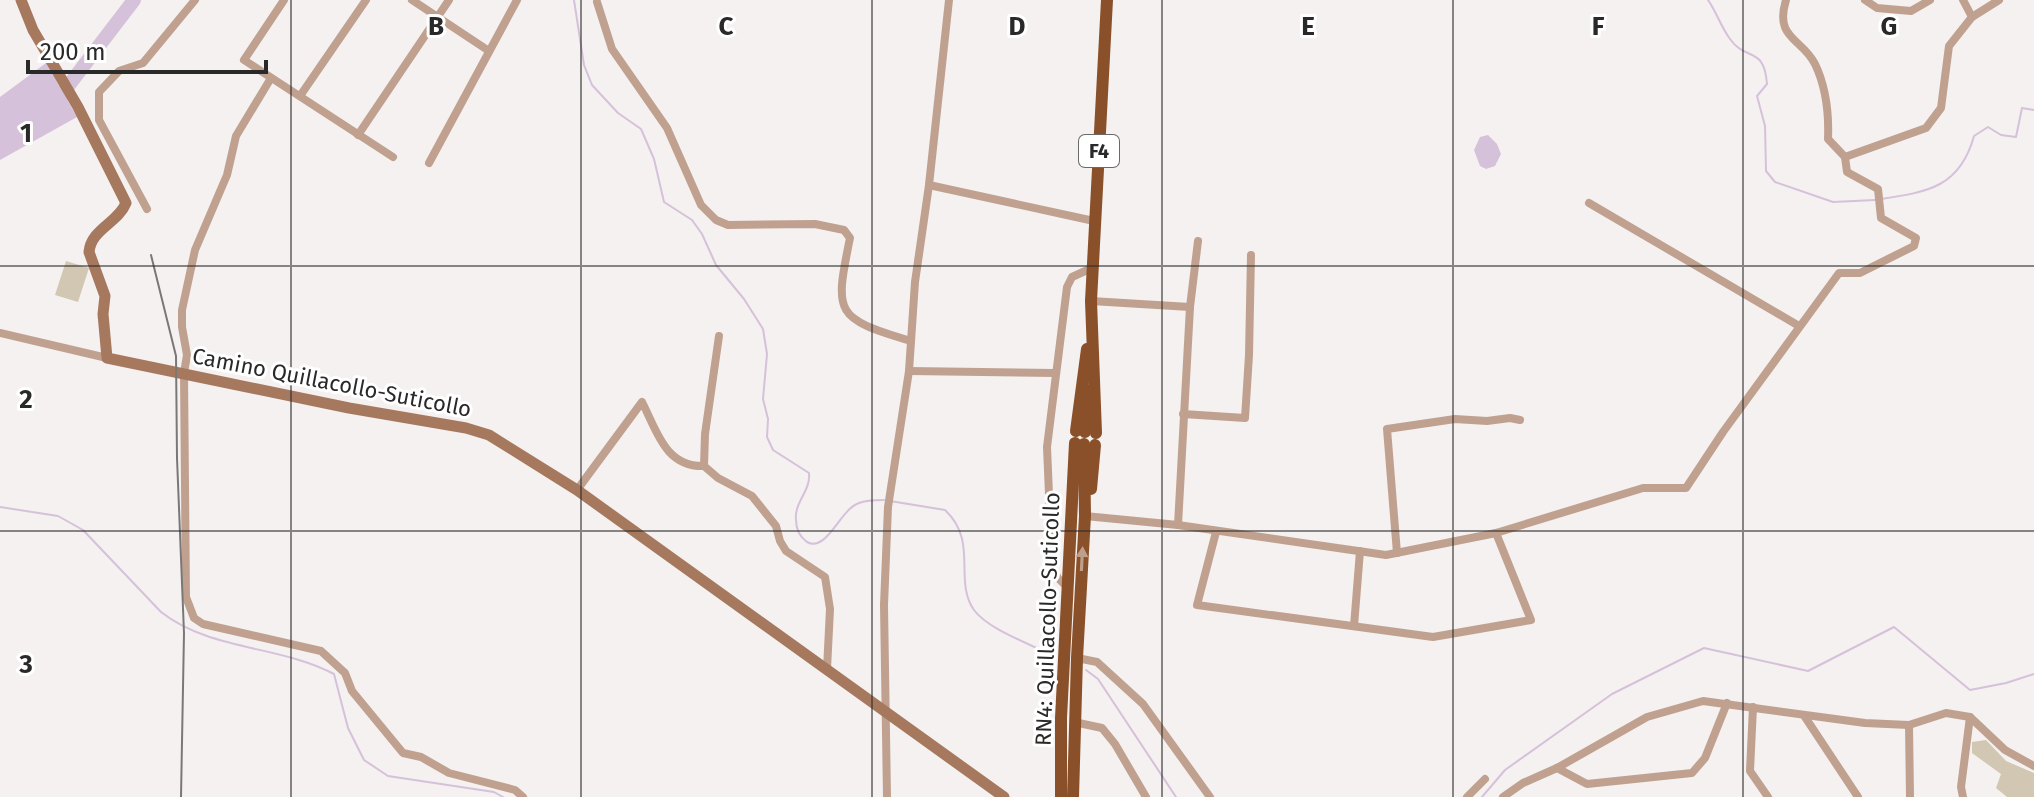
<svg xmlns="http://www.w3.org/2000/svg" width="2034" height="797" font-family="'Fira Sans',sans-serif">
<rect width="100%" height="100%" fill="#f5f1f0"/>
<g fill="#d2c7b2">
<polygon points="66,261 89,268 78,302 55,295"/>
<polygon points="1986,740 2006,761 2034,773 2034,797 2007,797 1996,788 2001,774 1972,753 1972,742"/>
</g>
<g fill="#d5c1da">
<polygon points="46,63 77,117 0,160 0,97"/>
<polygon points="1488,135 1497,144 1501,154 1495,166 1486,169 1480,166 1474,150 1480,137"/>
</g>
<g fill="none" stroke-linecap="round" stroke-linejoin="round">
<g stroke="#d5c1da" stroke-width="2">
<path d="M574,0L584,65L592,85L618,113L641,129L654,159L664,202L692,220L702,234L716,265L744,299L763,329L767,354L763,399L768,419L767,437L773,450L809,473C811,491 794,502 796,520C796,529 800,537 807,542C827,553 840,509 859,503C866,500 876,500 884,500"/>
<path d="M1708,0C1717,13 1721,27 1730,39C1746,62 1764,45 1767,84L1757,96L1765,126L1766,171L1775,182L1833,202L1875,200"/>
<path d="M1881,199C1928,192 1960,187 1974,136L1988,127L2001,135L2016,137L2022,108L2034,110"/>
<path d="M890,501L945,510C979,542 953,580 974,610C987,628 1025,642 1045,652"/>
<path d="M0,507L58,516L83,530L161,612C211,651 279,645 334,674L348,728L364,760L388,776L494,792L503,797"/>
<polyline points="1086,670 1098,679 1176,797"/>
<polyline points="1482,797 1505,770 1612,694 1704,648 1808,671 1894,627 1970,690 2006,683 2034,674"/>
</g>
<polyline stroke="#d5c1da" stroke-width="14" points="59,98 134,0"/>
<g stroke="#c0a18f" stroke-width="8">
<polyline points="284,0 244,60 393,157"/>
<polyline points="412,0 489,51"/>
<path d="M1786,0C1774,39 1802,38 1815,64C1826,87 1829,114 1828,139L1845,157"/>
<polyline points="1865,0 1877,8 1911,11 1930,0"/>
<polyline points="1963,0 1972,17"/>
<path d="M597,2L612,49L667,128L701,205L716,220L728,225L815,224L844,230L850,238C834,315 835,318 911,341"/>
<polyline points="271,78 236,136 227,175 195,250 182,310 182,327 187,355 184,373 186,597 194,618 203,624 321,651 345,673 352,691 403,753 421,757 449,773 515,790 523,797"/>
<polyline points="300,96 366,0"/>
<polyline points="358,135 449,0"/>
<polyline points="429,163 517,0"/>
<polyline points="929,185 1094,221"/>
<polyline points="1589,203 1799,326"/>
<polyline points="147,209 99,120 99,92 119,71 143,63 195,0"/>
<polyline points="1091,301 1190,307"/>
<polyline points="0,333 107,358"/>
<polyline points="909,371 1054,373"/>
<polyline points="1183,414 1245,418 1249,355 1251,255"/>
<polyline points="704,466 705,434 719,336"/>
<path d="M577,490L642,402C657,431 665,467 704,466L718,478L752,496L776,526L780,541L786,551L825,577L830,609L827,669"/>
<polyline points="1085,516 1178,525 1386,555 1496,533 1643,488 1686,488 1723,432 1839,273 1860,273 1914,246 1916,238 1881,218 1878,189 1847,172 1845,157 1926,128 1941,108 1949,46 1972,17 1999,0"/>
<polyline points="1178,525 1190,307 1198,241"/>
<polyline points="1216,532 1197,605 1433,637 1531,620 1496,533"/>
<polyline points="1397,553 1387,429 1455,419 1487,421 1510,418 1520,420"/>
<polyline points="1068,588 1058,578 1052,566 1047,447 1067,287 1072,277 1094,267"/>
<polyline points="1354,626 1360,551"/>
<polyline points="1077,658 1097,662 1143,704 1210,797"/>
<polyline points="1753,707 1750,771 1768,797"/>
<polyline points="1805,717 1858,797"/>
<polyline points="1074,722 1102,728 1115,744 1146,797"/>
<polyline points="1909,725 1910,797"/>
<polyline points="1557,768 1587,784 1692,773 1705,758 1727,703"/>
<polyline points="887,797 884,605 888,507 909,371 915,282 929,185 949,0"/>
<polyline points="1467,797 1485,779"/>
<polyline points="1503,797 1523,783 1557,768 1647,717 1703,701 1865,723 1909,725 1946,713 1970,717 2005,750 2034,766"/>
<polyline points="1963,797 1961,787 1970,717"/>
</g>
<path stroke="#a6795f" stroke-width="11" d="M21,0L33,30L78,107L126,203C118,223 91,229 89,252L105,296L103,314L107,358L349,408L466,428L489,435L577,490L1004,797"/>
<g stroke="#8a502a" stroke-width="12">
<polyline points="1076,431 1087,349"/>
<polyline points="1085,432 1088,391"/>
<polyline points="1096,433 1091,301 1107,0"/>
<polyline points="1091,489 1095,445"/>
<polyline points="1061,797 1061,718 1075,443"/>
<polyline points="1073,797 1077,658 1085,516 1084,444"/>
</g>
<polyline stroke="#7a7877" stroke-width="2" points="151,255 176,356 177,458 184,633 181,797"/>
</g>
<defs><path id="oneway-solid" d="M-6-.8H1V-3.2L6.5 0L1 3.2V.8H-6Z" transform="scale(2)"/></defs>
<use fill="#bf9f8a" href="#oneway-solid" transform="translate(1082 559) rotate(-87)"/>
<path fill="none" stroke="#2a2929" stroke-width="2" stroke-opacity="0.55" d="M291,0V797M581,0V797M872,0V797M1162,0V797M1453,0V797M1743,0V797M0,266H2034M0,531H2034"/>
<g text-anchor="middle" stroke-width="6" stroke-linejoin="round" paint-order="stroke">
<rect fill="#fff" stroke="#6a6969" stroke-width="2" x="1079" y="135" width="40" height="32" rx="6"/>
<g font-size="20" font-weight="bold" fill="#2a2929">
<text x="1099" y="158">F4</text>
</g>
<g font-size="22" fill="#2a2929" stroke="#fff">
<text transform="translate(332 382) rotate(11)" y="8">Camino Quillacollo-Suticollo</text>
<text transform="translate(1047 619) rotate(-88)" y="8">RN4: Quillacollo-Suticollo</text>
</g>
</g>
<g font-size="26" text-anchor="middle" font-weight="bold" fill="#2a2929" stroke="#fff" stroke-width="6" stroke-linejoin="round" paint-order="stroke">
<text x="436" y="35">B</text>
<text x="726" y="35">C</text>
<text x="1017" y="35">D</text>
<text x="1308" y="35">E</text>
<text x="1598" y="35">F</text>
<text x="1889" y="35">G</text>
<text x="26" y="142">1</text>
<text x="26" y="408">2</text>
<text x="26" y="673">3</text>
</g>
<path d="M28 60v12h238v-12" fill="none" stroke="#2a2929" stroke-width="4"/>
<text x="40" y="60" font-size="24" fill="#2a2929" stroke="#ffffff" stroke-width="6" paint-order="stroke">200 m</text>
</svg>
